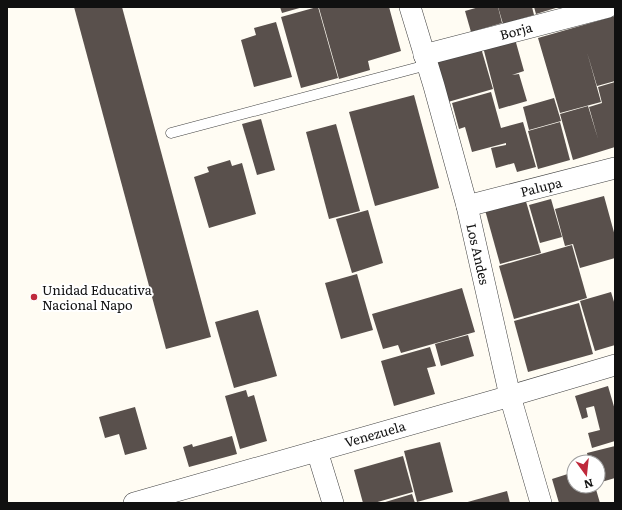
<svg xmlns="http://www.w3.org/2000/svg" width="622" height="510" font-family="Literata,serif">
<rect width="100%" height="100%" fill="#fffcf3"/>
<g fill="#59504c">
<polygon points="74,7 122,7 211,337 166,349"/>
<polygon points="280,7 303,7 282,13"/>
<polygon points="317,7 318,7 338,78 301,88 281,17"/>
<polygon points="323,7 389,7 401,51 368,61 370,70 339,79 319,8"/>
<polygon points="479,7 498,7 502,23 471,32 465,11"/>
<polygon points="498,7 532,7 534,15 503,24"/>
<polygon points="534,7 559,7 536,14"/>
<polygon points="615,16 615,81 597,86 587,52 601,102 560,113 538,38"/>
<polygon points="276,22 292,77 254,87 241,40 256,35 254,28"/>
<polygon points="515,39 524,71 512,75 519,74 527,101 499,109 483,47"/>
<polygon points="481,48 493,89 448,102 436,61"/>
<polygon points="615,82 615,147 573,160 560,114 588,106 598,139 589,107 602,103 598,87"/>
<polygon points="491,92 501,128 523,122 536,167 517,172 514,163 496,168 491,148 506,145 506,143 472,152 465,127 459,129 452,103"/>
<polygon points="414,95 439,188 375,206 349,112"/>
<polygon points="554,98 561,121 529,130 523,107"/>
<polygon points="261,119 275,170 257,175 242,124"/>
<polygon points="560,122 570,160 538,169 528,131"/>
<polygon points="336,124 360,211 329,219 306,132"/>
<polygon points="230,160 232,166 242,163 256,214 209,228 194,177 209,172 207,167"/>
<polygon points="604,196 615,236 615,258 580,268 573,244 565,246 555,209"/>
<polygon points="525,198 541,253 500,264 485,210"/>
<polygon points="551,199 562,237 540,243 529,205"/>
<polygon points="368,210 383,263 352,273 336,219"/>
<polygon points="572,245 587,298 514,319 499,266"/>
<polygon points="357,274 373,330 341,339 325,283"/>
<polygon points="462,288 475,332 401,353 398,345 383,349 372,314"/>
<polygon points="611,292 615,305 615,345 595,351 580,301"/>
<polygon points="579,303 593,354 528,372 514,321"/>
<polygon points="258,310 277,376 234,388 215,322"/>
<polygon points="468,335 474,356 441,366 435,344"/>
<polygon points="430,347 436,366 427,368 435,394 394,406 381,361"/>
<polygon points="608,386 615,410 615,441 592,448 588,433 600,430 594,406 586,408 588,417 582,419 575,396"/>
<polygon points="246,390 248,397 254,395 267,441 240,449 225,396"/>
<polygon points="135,407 147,449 125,455 119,434 105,438 99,417"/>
<polygon points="232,436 237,454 189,467 183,447 192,444 193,447"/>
<polygon points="440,442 453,492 417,502 404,451"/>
<polygon points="615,446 615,478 598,483 598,462 589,462 587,453"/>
<polygon points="403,456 413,492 374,503 363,503 354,470"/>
<polygon points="574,472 574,486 595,486 600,503 559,503 552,479"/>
<polygon points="507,491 510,503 464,503"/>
<polygon points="412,494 415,503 382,503"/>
</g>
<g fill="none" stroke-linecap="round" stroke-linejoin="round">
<defs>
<polyline id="service" points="171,133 427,65"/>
<g id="minor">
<polyline points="410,7 434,86 467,206 510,396 541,503"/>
<polyline points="424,55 608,7"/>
<polyline points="467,206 615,168"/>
<polyline points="317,451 333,503"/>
<polyline points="134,503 510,396 615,365"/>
</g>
</defs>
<use href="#service" stroke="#434343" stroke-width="11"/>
<use href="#minor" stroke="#434343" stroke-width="22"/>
<use href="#service" stroke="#fff" stroke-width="10"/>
<use href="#minor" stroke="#fff" stroke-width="21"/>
</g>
<circle fill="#bf293c" stroke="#fff" stroke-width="1.5" cx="34" cy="297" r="4"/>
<g text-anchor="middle" stroke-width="4" stroke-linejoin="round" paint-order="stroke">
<g font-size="13" fill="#101010" stroke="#fff">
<text transform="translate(516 31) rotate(-15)" y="5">Borja</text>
<text transform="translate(541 187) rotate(-14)" y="5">Palupa</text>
<text transform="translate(478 254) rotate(77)" y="5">Los Andes</text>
<text transform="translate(375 434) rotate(-16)" y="5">Venezuela</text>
</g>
<g font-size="13" fill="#101010" stroke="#fff" text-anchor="start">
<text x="42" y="295">Unidad Educativa<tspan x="42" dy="15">Nacional Napo</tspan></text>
</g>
</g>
<rect width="622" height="510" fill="none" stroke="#101010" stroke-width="16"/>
<g transform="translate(586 474) rotate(165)"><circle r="19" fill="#ffffff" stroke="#9f9f9f"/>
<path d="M0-3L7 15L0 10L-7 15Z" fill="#bf293c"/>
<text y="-6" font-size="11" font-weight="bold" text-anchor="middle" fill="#101010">N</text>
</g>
</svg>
